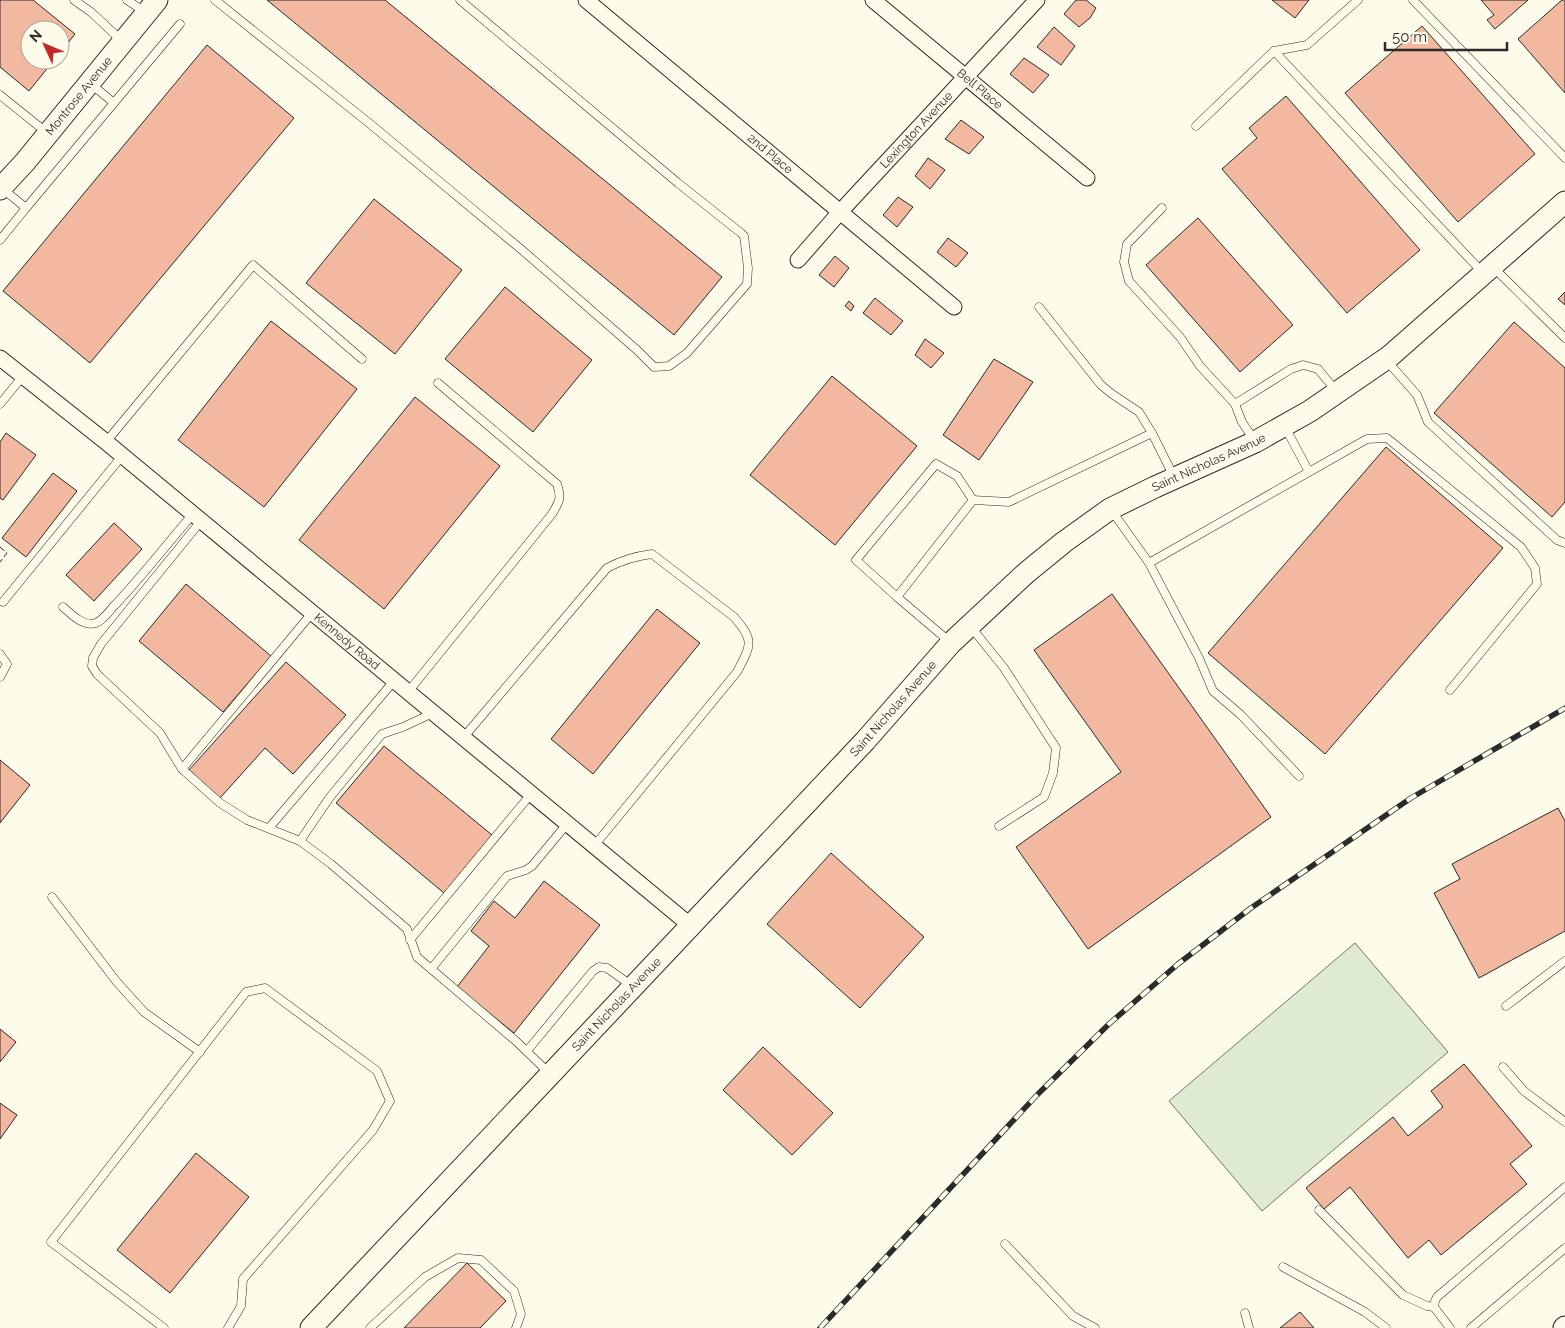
<svg xmlns="http://www.w3.org/2000/svg" width="1565" height="1328" font-family="Raleway,sans-serif">
<rect width="100%" height="100%" fill="#fdfbea"/>
<polygon fill="#deebd1" stroke="#74746e" points="1355,943 1448,1052 1262,1211 1169,1101"/>
<g fill="#f2b8a0" stroke="#2b2b2b">
<polygon points="0,0 33,0 75,34 60,53 60,30 30,30 30,60 54,60 29,91 0,67"/>
<polygon points="267,0 385,0 722,277 674,335"/>
<polygon points="1076,0 1086,0 1096,8 1090,18 1079,27 1064,14"/>
<polygon points="1272,0 1309,0 1295,18"/>
<polygon points="1481,0 1528,0 1495,29 1487,20 1494,15"/>
<polygon points="1562,0 1565,0 1565,93 1518,39"/>
<polygon points="1422,26 1535,154 1458,222 1345,93"/>
<polygon points="1054,27 1075,46 1061,65 1037,47"/>
<polygon points="207,45 294,118 90,363 3,291"/>
<polygon points="1024,58 1049,75 1033,93 1010,74"/>
<polygon points="1286,96 1420,250 1347,313 1222,169 1257,138 1249,128"/>
<polygon points="961,120 984,137 969,154 945,139"/>
<polygon points="928,158 945,170 930,189 915,176"/>
<polygon points="898,197 913,207 897,227 883,215"/>
<polygon points="374,199 462,270 395,354 306,283"/>
<polygon points="1198,218 1293,325 1240,372 1146,265"/>
<polygon points="948,238 968,253 956,267 937,252"/>
<polygon points="835,256 849,268 834,287 819,275"/>
<polygon points="505,287 592,360 533,432 445,359"/>
<polygon points="1565,292 1565,305 1558,299"/>
<polygon points="875,298 903,321 891,335 863,313"/>
<polygon points="849,301 854,306 851,311 845,306"/>
<polygon points="271,321 357,389 264,507 178,440"/>
<polygon points="1514,322 1565,368 1565,502 1552,517 1434,413"/>
<polygon points="925,339 944,353 931,368 915,355"/>
<polygon points="994,359 1033,382 979,460 943,435"/>
<polygon points="832,376 917,446 835,545 750,475"/>
<polygon points="415,397 500,466 384,609 299,540"/>
<polygon points="6,433 36,455 3,500 0,498 0,442"/>
<polygon points="1386,447 1503,548 1325,754 1208,653"/>
<polygon points="53,473 77,491 26,557 2,538"/>
<polygon points="114,523 142,549 94,601 66,575"/>
<polygon points="186,584 271,656 223,712 139,641"/>
<polygon points="1112,594 1271,817 1088,949 1016,847 1121,772 1034,650"/>
<polygon points="657,609 700,643 593,774 551,739"/>
<polygon points="286,662 346,715 293,774 265,748 220,798 189,770"/>
<polygon points="384,746 492,835 444,893 336,803"/>
<polygon points="0,760 30,785 0,823"/>
<polygon points="1558,808 1565,821 1565,931 1479,978 1434,893 1460,879 1452,864"/>
<polygon points="831,853 924,937 860,1008 767,924"/>
<polygon points="544,881 600,925 514,1033 457,987 489,946 471,931 494,901 515,918"/>
<polygon points="0,1029 16,1042 0,1062"/>
<polygon points="763,1047 833,1113 792,1155 723,1090"/>
<polygon points="1464,1064 1532,1146 1510,1164 1527,1184 1441,1255 1429,1240 1408,1258 1350,1187 1324,1209 1306,1188 1393,1117 1408,1136 1443,1107 1431,1091"/>
<polygon points="0,1103 17,1115 0,1139"/>
<polygon points="196,1153 249,1197 170,1293 117,1250"/>
<polygon points="467,1263 506,1301 480,1328 404,1328"/>
<polygon points="1300,1312 1314,1328 1280,1328"/>
</g>
<g fill="none" stroke-linecap="round" stroke-linejoin="round">
<defs>
<g id="lane">
<polyline points="74,0 91,12 122,41"/>
<polyline points="127,0 145,12"/>
<polyline points="215,0 369,123 522,250 637,350 654,367 669,366 687,353 747,284 748,268 744,236 741,233 678,183 460,0"/>
<polyline points="1413,0 1565,158"/>
<polyline points="1274,51 1307,45 1358,0"/>
<polyline points="91,84 114,103"/>
<polyline points="0,95 46,132"/>
<polyline points="1196,126 1274,51 1482,272"/>
<polyline points="3,189 26,208 180,24"/>
<polyline points="1162,208 1127,244 1124,262 1129,281 1180,337 1200,366 1235,404 1242,422 1254,440"/>
<polyline points="0,240 26,208"/>
<polyline points="1493,267 1565,338"/>
<polyline points="1039,307 1101,385 1112,394 1139,412 1152,433"/>
<polyline points="1387,361 1417,395 1428,422 1557,540 1565,543"/>
<polyline points="0,404 23,376"/>
<polyline points="1235,404 1291,369 1303,365 1318,369 1336,391"/>
<polyline points="1285,427 1309,472"/>
<polyline points="106,442 253,265 362,359"/>
<polyline points="1112,511 1149,563 1199,658 1213,691 1240,714 1299,776"/>
<polyline points="201,521 101,644 93,658 92,666 97,674 160,733 182,769 220,803 247,820 300,841 331,864 407,929 417,957 517,1042 549,1073"/>
<polyline points="1149,563 1367,439 1387,438 1521,547 1535,568 1537,584 1450,690"/>
<polyline points="897,597 856,560 936,464 957,476 973,500"/>
<polyline points="3,602 122,456"/>
<path d="M63,607C71,614 83,627 96,623C103,620 108,613 113,607C141,578 166,545 193,514"/>
<polyline points="971,627 1004,668 1056,748 1053,773 1044,797 999,826"/>
<polyline points="950,642 897,597 973,500 1009,502 1152,433 1174,477"/>
<polyline points="0,654 7,664 0,677"/>
<path d="M408,692L552,514C559,502 562,499 557,484L438,383"/>
<path d="M463,738L607,568C622,560 636,556 652,554L734,617C755,641 751,645 737,672L594,846"/>
<polyline points="182,769 312,613"/>
<polyline points="269,828 394,681"/>
<polyline points="300,841 330,797 382,734 403,727 433,713"/>
<polyline points="52,897 116,981 144,1012 200,1052"/>
<polyline points="410,940 531,794"/>
<polyline points="431,969 507,876 526,870 532,866 567,824"/>
<polyline points="1506,1006 1565,961"/>
<polyline points="527,1051 593,971 599,967 607,968 632,986"/>
<polyline points="1503,1067 1524,1091 1565,1122"/>
<polyline points="1319,1210 1403,1295 1427,1306 1434,1307"/>
<polyline points="1005,1244 1073,1316 1095,1328"/>
<polyline points="1283,1267 1365,1312 1386,1328"/>
<polyline points="1245,1313 1249,1328"/>
<polyline points="164,1328 51,1242 246,992 265,988 377,1071 390,1101 373,1130 243,1279 241,1306 228,1328"/>
<polyline points="370,1328 425,1277 458,1258 481,1260 514,1291 521,1314 516,1328"/>
<polyline points="1450,1328 1434,1307 1435,1301 1437,1297 1565,1187"/>
<polyline points="1471,1328 1565,1248"/>
</g>
<g id="street">
<path id="s1" d="M586,0L954,307"/>
<path id="s2" d="M873,0L1087,178"/>
<path id="s3" d="M798,260L840,212L1037,0"/>
<path id="s4" d="M0,358L106,442L691,926"/>
</g>
<g id="secondary">
<path id="s5" d="M0,189L25,162L157,0"/>
<path id="s6" d="M311,1328L865,741L951,643L1026,573L1064,542L1110,509L1155,487L1255,442L1310,411L1390,356L1565,202"/>
<polyline points="1564,1328 1565,1327"/>
</g>
</defs>
<use href="#lane" stroke="#2b2b2b" stroke-width="9"/>
<use href="#street" stroke="#2b2b2b" stroke-width="17"/>
<use href="#secondary" stroke="#2b2b2b" stroke-width="23"/>
<use href="#lane" stroke="#fdfbea" stroke-width="8"/>
<use href="#street" stroke="#fdfbea" stroke-width="15"/>
<use href="#secondary" stroke="#fdfbea" stroke-width="21"/>
<defs>
<polyline id="rail" points="820,1328 1037,1095 1109,1024 1178,964 1251,908 1411,798 1565,708"/>
</defs>
<use href="#rail" stroke="#2b2b2b" stroke-width="5.5"/>
<use href="#rail" stroke="#fdfbea" stroke-width="4" stroke-dasharray="11" stroke-linecap="butt"/>
<polyline stroke="#2b2b2b" stroke-width="1" stroke-dasharray="6 2.5" stroke-linecap="butt" points="0,547 7,553 0,562"/>
</g>
<g text-anchor="middle" stroke-width="4" stroke-linejoin="round" paint-order="stroke">
<g font-size="12" fill="#2b2b2b" stroke="#fdfbea">
<text dy="4" stroke="none"><textPath href="#s2" startOffset="139">Bell Place</textPath></text>
<text dy="4" stroke="none"><textPath href="#s5" startOffset="122">Montrose Avenue</textPath></text>
<text dy="4" stroke="none"><textPath href="#s3" startOffset="176">Lexington Avenue</textPath></text>
<text dy="4" stroke="none"><textPath href="#s1" startOffset="240">2nd Place</textPath></text>
<text dy="4" stroke="none"><textPath href="#s6" startOffset="1255">Saint Nicholas Avenue</textPath></text>
<text dy="4" stroke="none"><textPath href="#s4" startOffset="448">Kennedy Road</textPath></text>
<text dy="4" stroke="none"><textPath href="#s6" startOffset="850">Saint Nicholas Avenue</textPath></text>
<text dy="4" stroke="none"><textPath href="#s6" startOffset="445">Saint Nicholas Avenue</textPath></text>
</g>
</g>
<g transform="translate(45 45) rotate(314)"><circle r="24" fill="#fdfbea" stroke="#a9a89e"/>
<path d="M0-4L9 19L0 12L-9 19Z" fill="#c62828"/>
<text y="-8" font-size="14" font-weight="bold" text-anchor="middle" fill="#2b2b2b">N</text>
</g>
<path d="M1385 42v8h122v-8" fill="none" stroke="#2b2b2b" stroke-width="2.5"/>
<text x="1392" y="42" font-size="15" fill="#2b2b2b" stroke="#fdfbea" stroke-width="4" paint-order="stroke">50 m</text>
</svg>
